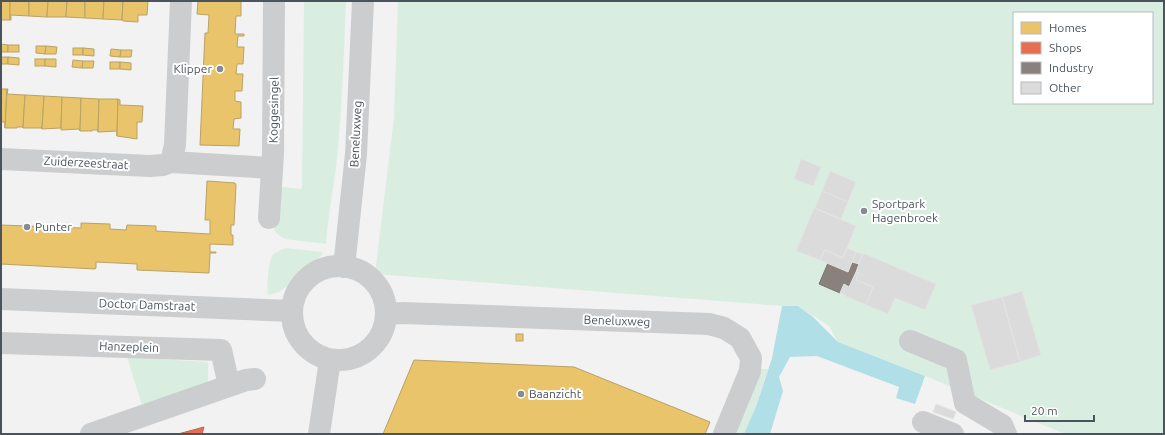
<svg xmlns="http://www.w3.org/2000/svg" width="1165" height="435" font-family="Ubuntu,sans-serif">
<rect width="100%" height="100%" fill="#f2f2f2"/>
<g fill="#d9eee0" fill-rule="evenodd">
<path d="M304,1H346C344,54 342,106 337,159C334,187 328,215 326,244L285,239L276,233L273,227L281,188L283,187L301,189L302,187Z"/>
<path d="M398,1H1164V434H1065L925,376L838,342L829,326L798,306H782L375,274L394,117ZM1014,13H1152V103H1014Z"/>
<path d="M286,248L322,252L323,254L290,284L279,292L268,295C267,287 268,263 272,256C275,252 281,250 286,248Z"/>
<polygon points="127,357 208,362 208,383 142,405"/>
<polygon points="757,369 768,369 757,404 744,434 735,434"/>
</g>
<polygon fill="#b1dfe8" points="782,306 798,306 812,316 838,342 925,376 915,404 896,398 899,387 817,356 790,357 779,377 783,391 770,434 744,434 757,404 772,358"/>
<g fill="#e9c46a" stroke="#b9a266">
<rect x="1" y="1" width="9" height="19"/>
<polygon points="10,1 29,1 29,16 11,15 11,20 10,20"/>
<polygon points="29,1 48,1 47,17 29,16"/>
<polygon points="48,1 67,1 66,17 47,17"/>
<polygon points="67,1 85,1 85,18 66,17"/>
<polygon points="85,1 104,1 103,19 85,18"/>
<polygon points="104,1 123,1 122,20 103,19"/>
<polygon points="123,1 148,1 147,15 138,15 138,22 123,21 123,20 122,20"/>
<polygon points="198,1 241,1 241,16 236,16 235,34 244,34 244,36 238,36 237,47 244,47 243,64 237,64 236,74 243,74 242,91 235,91 235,101 241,102 241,118 234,119 233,129 240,129 239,146 200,145 205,33 208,33 209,15 197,14"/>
<polygon points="1,44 8,45 8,52 1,52"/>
<rect x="8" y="45" width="11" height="7"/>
<polygon points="36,46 46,46 45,54 36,53"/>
<polygon points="46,46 57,47 56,54 45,54"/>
<rect x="73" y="48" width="10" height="7"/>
<polygon points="83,48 94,49 94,56 83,55"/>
<polygon points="111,49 121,50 120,57 110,56"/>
<polygon points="121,50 132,50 131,57 120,57"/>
<rect x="1" y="57" width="7" height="7"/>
<polygon points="8,57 19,58 19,65 8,64"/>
<rect x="35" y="59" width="10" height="7"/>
<polygon points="45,59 56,59 56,67 45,66"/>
<polygon points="73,60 83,61 82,68 72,67"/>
<polygon points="83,61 94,61 93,68 82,68"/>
<rect x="110" y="62" width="10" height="7"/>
<polygon points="120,62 131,63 131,70 120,69"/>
<polygon points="1,89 7,89 5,128 5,122 1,122"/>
<polygon points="7,89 8,89 7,94 25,95 23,128 23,127 17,127 17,128 5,128"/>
<polygon points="25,95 44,96 42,129 42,128 23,128"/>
<polygon points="44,96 62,97 61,128 42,129"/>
<polygon points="62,97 81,98 80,131 79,129 61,130"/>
<polygon points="81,98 99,99 98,132 98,130 92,130 92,131 80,131"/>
<polygon points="99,99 118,99 117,136 117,131 98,132"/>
<polygon points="118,99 120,100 120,105 143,106 142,122 137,122 137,139 117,136"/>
<polygon points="207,181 235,183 236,185 234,225 231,225 231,235 233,235 233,245 210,244 210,252 216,252 216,253 210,253 209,273 137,270 137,264 96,262 96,268 95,269 1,264 1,225 81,228 81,223 110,224 110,229 126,230 127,225 156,226 156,231 210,234 210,220 205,220"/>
<rect x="516" y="334" width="7" height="7"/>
<polygon points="414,360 574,367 710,422 705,434 383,434"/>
</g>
<polygon fill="#e76f51" stroke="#b86754" points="204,427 202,434 178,434"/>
<polygon fill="#8a817c" stroke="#777472" points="852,262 859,264 849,287 844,284 840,293 819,284 828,263 848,272"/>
<g fill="#dbdbdc" stroke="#e3e4e4">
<polygon points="801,159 821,167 813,186 794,179"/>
<polygon points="830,171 856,182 848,202 822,191"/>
<polygon points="822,191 848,202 841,219 815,208"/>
<polygon points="814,208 856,226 843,258 825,250 820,260 796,251"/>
<polygon points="847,248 856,252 848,272 820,260 825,250 843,258"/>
<polygon points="856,252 863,254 859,264 852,262"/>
<polygon points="863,253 936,284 925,310 895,298 888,314 866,305 873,287 856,280 859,273 856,272"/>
<polygon points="856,272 859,273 856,280 873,287 866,305 845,296 846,295 840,293 844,284 849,287"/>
<polygon points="1022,291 1041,355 1020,362 1002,297"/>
<polygon points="1002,297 1020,362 990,370 971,305"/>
<polygon points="936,404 956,412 953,419 933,412"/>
</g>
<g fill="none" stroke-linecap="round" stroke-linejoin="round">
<g stroke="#cccdcf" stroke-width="22">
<polyline points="1,159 150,166 163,165 171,162 175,145 181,1"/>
<polyline points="171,162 272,168"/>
<polyline points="269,218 273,154 274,1"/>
<circle cx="339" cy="313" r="47"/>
<polyline points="344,267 356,154 363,1"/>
<polyline points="1,299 292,311"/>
<polyline points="386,314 403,313 709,324 724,328 740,338 751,358 750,371 724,434"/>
<polyline points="910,341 956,360 965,403 1002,425 1006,434"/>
<polyline points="1,343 221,350 229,385"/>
<polyline points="923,422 953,434"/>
<polyline points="91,434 246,380 255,379"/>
<polyline points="319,434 330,360"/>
</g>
</g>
<g fill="#858b90" stroke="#fff" stroke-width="1.5">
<circle cx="220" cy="69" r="4"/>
<circle cx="864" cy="211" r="4"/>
<circle cx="27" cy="227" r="4"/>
<circle cx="521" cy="394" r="4"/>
</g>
<g text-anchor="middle" stroke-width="4" stroke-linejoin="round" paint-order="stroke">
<g font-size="12" fill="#4a545c" stroke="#fff" text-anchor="start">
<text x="212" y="73" text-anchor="end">Klipper</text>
<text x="872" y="208">Sportpark<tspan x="872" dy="14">Hagenbroek</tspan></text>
<text x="35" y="231">Punter</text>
<text x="529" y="398">Baanzicht</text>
</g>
<g font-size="12" fill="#4a545c" stroke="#fff">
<text transform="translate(274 110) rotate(-89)" y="4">Koggesingel</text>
<text transform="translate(356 134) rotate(-87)" y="4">Beneluxweg</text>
<text transform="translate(86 163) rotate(3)" y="4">Zuiderzeestraat</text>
<text transform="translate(147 305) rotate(2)" y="4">Doctor Damstraat</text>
<text transform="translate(617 321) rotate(2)" y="4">Beneluxweg</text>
<text transform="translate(129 347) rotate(2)" y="4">Hanzeplein</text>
</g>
</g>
<rect width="1165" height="435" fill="none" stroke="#4a545c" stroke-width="4"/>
<rect x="1013" y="12" width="140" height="92" fill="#ffffff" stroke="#b7bbbe"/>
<rect x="1021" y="22" width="20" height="12" fill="#e9c46a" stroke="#b7bbbe"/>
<text x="1049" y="32" font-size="12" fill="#4a545c">Homes</text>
<rect x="1021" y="42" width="20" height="12" fill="#e76f51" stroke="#b7bbbe"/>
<text x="1049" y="52" font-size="12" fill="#4a545c">Shops</text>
<rect x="1021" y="62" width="20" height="12" fill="#8a817c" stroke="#b7bbbe"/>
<text x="1049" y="72" font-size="12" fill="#4a545c">Industry</text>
<rect x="1021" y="82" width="20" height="12" fill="#dbdbdc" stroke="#b7bbbe"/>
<text x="1049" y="92" font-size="12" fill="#4a545c">Other</text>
<path d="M1025 415v6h69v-6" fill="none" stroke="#4a545c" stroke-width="2"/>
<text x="1031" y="415" font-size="12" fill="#4a545c" stroke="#ffffff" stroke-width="3" paint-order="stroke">20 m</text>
</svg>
